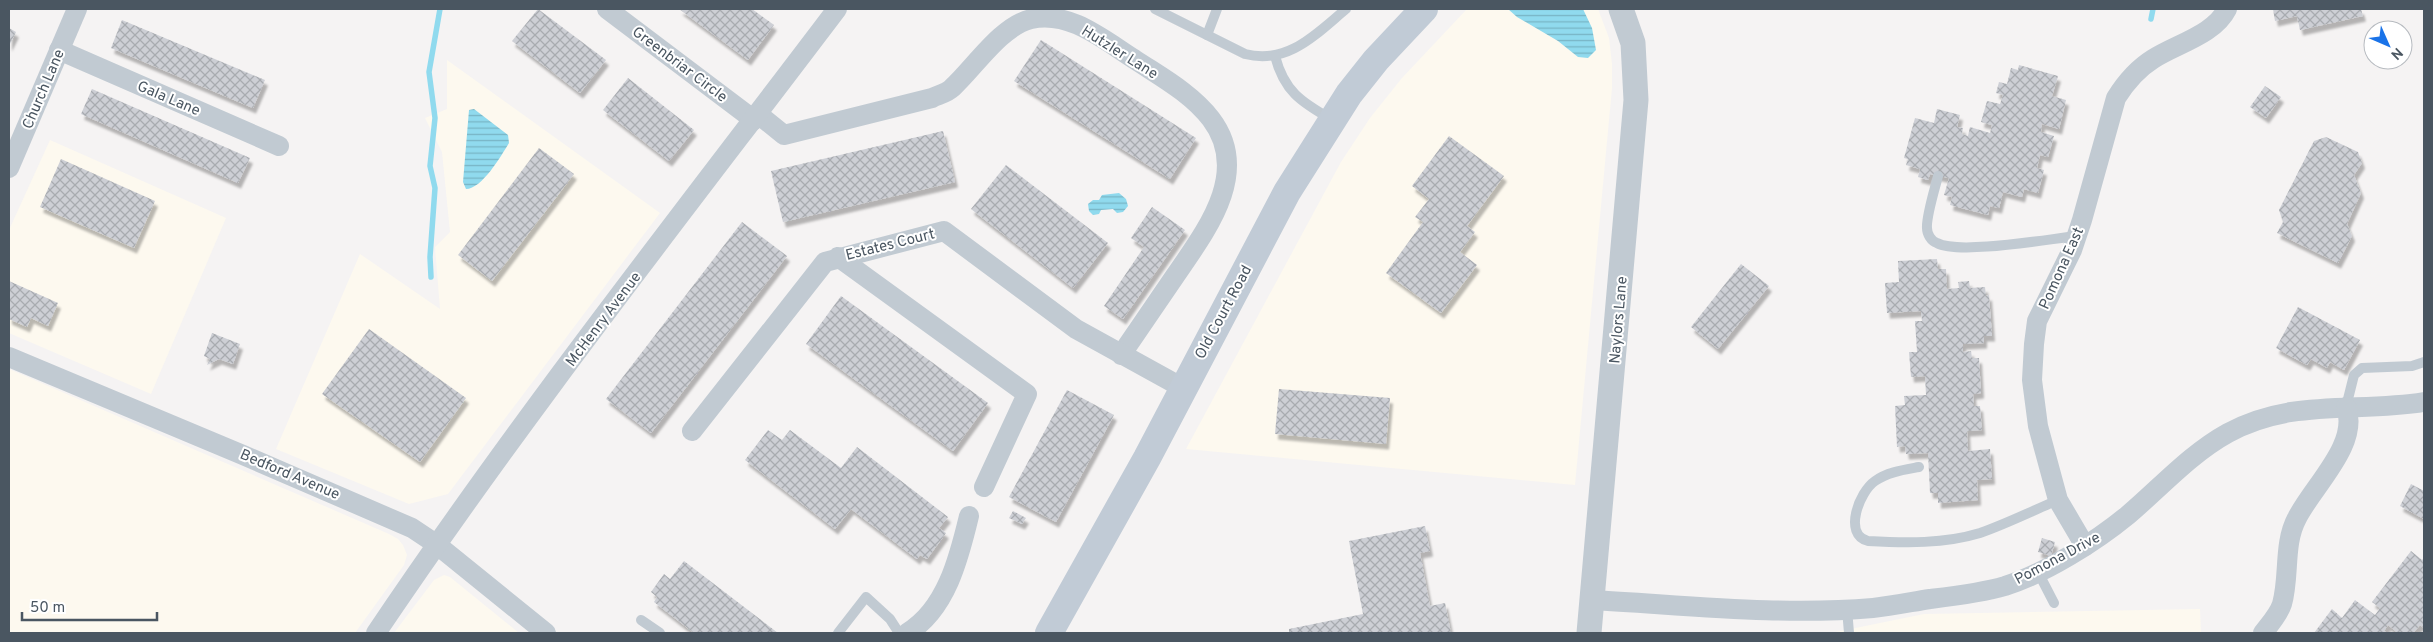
<svg xmlns="http://www.w3.org/2000/svg" width="2433" height="642" font-family="Overpass,sans-serif">
<defs>
<pattern id="water-rules" width="6" height="5" patternUnits="userSpaceOnUse" patternTransform="scale(1.25)"><rect width="6" height="5" fill="#90daee"/><path d="M0 2.5h6" fill="none" stroke="#78b4c4"/></pattern>
<pattern id="building-cross-hatch" width="8" height="8" patternUnits="userSpaceOnUse" patternTransform="scale(1.25)"><rect width="8" height="8" fill="#cdcfd5"/><path d="M0 0l8 8M0 8l8-8" fill="none" stroke="#a8abb0"/></pattern>
<filter id="shadow"><feDropShadow dx="3" dy="5.5" stdDeviation="1" flood-color="#0004"/></filter>
</defs>
<rect width="100%" height="100%" fill="#f5f3f3"/>
<g fill="#fdf9ef">
<polygon points="1467,9 1598,9 1609,38 1612,64 1612,88 1575,485 1186,449 1341,162 1370,118 1402,78"/>
<polygon points="447,60 660,213 448,494 409,504 276,449 360,254 440,309 435,247 450,232 442,152 425,118 447,109"/>
<polygon points="50,140 226,218 151,394 9,333 9,230"/>
<polygon points="9,369 389,534 398,539 403,545 407,555 404,565 355,633 9,633"/>
<polygon points="444,575 450,577 519,633 394,633 434,580"/>
<polygon points="2200,609 2201,633 1831,633 1924,614"/>
</g>
<g fill="url(#water-rules)">
<polygon points="1508,9 1583,9 1592,28 1596,50 1588,58 1578,57 1558,41 1517,17"/>
<path d="M474,109L508,135L509,143C501,156 482,189 466,189L463,182L469,110Z"/>
<polygon points="1119,193 1126,199 1128,206 1123,212 1117,213 1113,209 1101,210 1099,214 1093,215 1089,211 1088,204 1093,200 1099,200 1102,195"/>
</g>
<g fill="none" stroke-linecap="round" stroke-linejoin="round">
<g stroke="#90daee" stroke-width="5.5">
<polyline points="2151,19 2153,9"/>
<polyline points="431,277 430,257 435,188 430,166 435,118 429,72 440,9"/>
</g>
</g>
<g fill="url(#building-cross-hatch)" filter="url(#shadow)">
<polygon points="538,9 606,60 580,93 512,41"/>
<polygon points="679,9 752,9 774,25 748,60"/>
<polygon points="2273,9 2361,9 2363,16 2300,30 2297,16 2275,21"/>
<polygon points="122,20 265,80 253,108 111,48"/>
<polygon points="9,28 16,32 9,46"/>
<polygon points="1041,40 1196,138 1170,179 1014,81"/>
<polygon points="2019,65 2058,76 2052,96 2066,100 2059,129 2042,124 2041,132 2054,136 2048,157 2040,155 2037,168 2044,170 2038,193 2024,189 2022,197 2003,192 1999,208 1990,206 1988,215 1950,205 1952,197 1944,195 1949,178 1930,174 1928,180 1918,177 1920,169 1906,165 1908,159 1904,158 1915,118 1934,123 1937,109 1960,115 1957,127 1963,128 1962,134 1968,136 1970,127 1990,133 1992,125 1981,122 1987,101 2000,104 2003,95 1996,93 1999,82 2007,84 2011,68 2018,70"/>
<polygon points="628,78 694,130 669,161 603,110"/>
<polygon points="2265,86 2281,97 2266,118 2250,107"/>
<polygon points="92,89 250,158 238,183 81,114"/>
<polygon points="943,131 955,182 783,222 771,171"/>
<polygon points="1449,136 1504,176 1467,226 1475,232 1460,252 1477,265 1441,313 1386,273 1423,222 1415,217 1429,199 1412,186"/>
<polygon points="2326,137 2358,152 2362,163 2354,175 2361,193 2347,224 2352,236 2338,263 2277,233 2283,222 2279,210 2314,141"/>
<polygon points="539,148 574,174 492,281 458,255"/>
<polygon points="61,159 155,201 134,248 40,207"/>
<polygon points="1006,165 1108,243 1073,288 971,209"/>
<polygon points="1152,207 1185,230 1123,319 1104,306 1144,247 1131,238"/>
<polygon points="742,222 787,256 651,433 606,399"/>
<polygon points="1937,259 1938,269 1946,269 1947,289 1959,288 1958,282 1969,281 1970,288 1985,287 1986,296 1989,295 1992,336 1984,336 1984,343 1963,344 1963,352 1971,351 1972,358 1979,358 1981,393 1973,394 1974,406 1980,406 1982,430 1967,431 1968,451 1990,449 1992,479 1977,480 1978,500 1938,503 1938,493 1930,493 1928,453 1906,454 1905,446 1897,447 1895,406 1905,405 1904,396 1926,395 1925,376 1911,377 1909,352 1917,352 1915,321 1922,321 1921,311 1887,313 1885,283 1899,282 1898,261"/>
<polygon points="1741,264 1769,286 1718,349 1691,327"/>
<polygon points="9,281 58,303 48,326 31,318 27,327 9,319"/>
<polygon points="841,296 988,403 953,451 806,344"/>
<polygon points="2298,307 2360,340 2344,370 2330,362 2327,368 2311,359 2307,365 2276,348"/>
<polygon points="369,329 466,398 420,462 322,394"/>
<polygon points="212,333 240,344 233,364 219,359 207,365 210,359 204,356"/>
<polygon points="1279,389 1390,398 1386,444 1275,434"/>
<polygon points="1067,390 1114,415 1056,522 1009,497"/>
<polygon points="768,430 782,440 790,430 841,468 857,447 948,517 939,528 946,533 927,559 920,555 917,559 851,509 835,529 745,460"/>
<polygon points="2411,484 2424,491 2424,519 2400,506"/>
<polygon points="1013,511 1026,518 1022,524 1009,518"/>
<polygon points="1425,526 1430,551 1420,553 1430,606 1445,603 1451,633 1289,633 1289,629 1363,614 1349,541"/>
<polygon points="2042,538 2055,542 2051,556 2038,552"/>
<polygon points="2411,551 2422,560 2424,558 2424,628 2420,625 2413,633 2398,633 2388,625 2384,631 2387,633 2314,633 2332,609 2342,618 2355,600 2375,615 2380,608 2372,602"/>
<polygon points="684,561 778,633 694,633 654,602 657,597 651,592 664,574 670,579"/>
</g>
<g fill="none" stroke-linecap="round" stroke-linejoin="round">
<g stroke="#c1cad2" stroke-width="10">
<path d="M1155,9L1245,54C1288,65 1316,34 1346,9"/>
<polyline points="1207,35 1217,9"/>
<path d="M1275,56C1284,91 1301,102 1331,119"/>
<path d="M1938,176C1935,188 1926,217 1927,228C1927,234 1931,241 1937,243C1959,255 2048,239 2077,236"/>
<polyline points="2346,407 2354,375 2362,368 2412,366 2424,362"/>
<path d="M1919,467C1903,470 1888,472 1875,481C1859,492 1843,535 1868,541C1905,543 1944,544 1980,533C2006,524 2032,511 2058,500"/>
<polyline points="2038,572 2054,603"/>
<polyline points="1847,609 1849,633"/>
<polyline points="641,620 660,633"/>
<polyline points="838,633 866,597 890,619 899,633"/>
</g>
<g stroke="#c1cad2" stroke-width="20">
<polyline points="607,9 754,120"/>
<polyline points="59,50 279,146"/>
<path d="M758,114L784,135L932,98C938,95 947,93 952,88C974,68 1001,26 1031,19C1069,10 1104,40 1134,59C1161,77 1191,93 1211,119C1252,173 1205,232 1175,276C1157,302 1139,329 1121,355"/>
<polyline points="9,168 77,9"/>
<polyline points="838,257 1027,394 984,487"/>
<polyline points="9,357 243,455 412,528 436,544 546,633"/>
<polyline points="692,431 825,262 944,231 1076,329 1183,388"/>
<path d="M2085,546L2058,500L2038,426L2032,380L2034,344L2037,321L2072,250L2082,220L2116,98C2126,82 2137,69 2153,59C2176,44 2214,35 2227,9"/>
<path d="M1592,600C1685,605 1780,616 1873,608C1892,606 1911,602 1930,599C1955,596 1981,593 2005,586C2046,573 2095,542 2128,515C2161,487 2190,454 2228,433C2292,398 2357,413 2424,402"/>
<path d="M376,633C520,419 681,215 837,9"/>
<path d="M907,633C946,610 959,558 969,516"/>
<path d="M2263,633C2269,625 2279,614 2282,604C2290,576 2283,544 2297,518C2313,486 2360,444 2346,407"/>
</g>
<polyline stroke="#c1cad2" stroke-width="25" points="1589,633 1636,100 1633,43 1621,9"/>
<polyline stroke="#c1cbd6" stroke-width="28" points="1049,633 1147,458 1287,192 1349,94 1376,60 1424,9"/>
</g>
<g text-anchor="middle" stroke-width="4" stroke-linejoin="round" paint-order="stroke">
<g font-size="15" fill="#4a5661" stroke="#fff">
<text transform="translate(1120 52) rotate(32)" y="5">Hutzler Lane</text>
<text transform="translate(680 64) rotate(37)" y="5">Greenbriar Circle</text>
<text transform="translate(43 89) rotate(-67)" y="5">Church Lane</text>
<text transform="translate(169 98) rotate(23)" y="5">Gala Lane</text>
<text transform="translate(890 244) rotate(-14)" y="5">Estates Court</text>
<text transform="translate(2061 268) rotate(-66)" y="5">Pomona East</text>
<text transform="translate(1223 312) rotate(-62)" y="5">Old Court Road</text>
<text transform="translate(603 319) rotate(-53)" y="5">McHenry Avenue</text>
<text transform="translate(1618 320) rotate(-85)" y="5">Naylors Lane</text>
<text transform="translate(290 474) rotate(23)" y="5">Bedford Avenue</text>
<text transform="translate(2057 558) rotate(-28)" y="5">Pomona Drive</text>
</g>
</g>
<rect width="2433" height="642" fill="none" stroke="#4a5661" stroke-width="20"/>
<g transform="translate(2388 45) rotate(135)"><circle r="24" fill="#ffffff" stroke="#b7bbc0"/>
<path d="M0-4L9 19L0 12L-9 19Z" fill="#1a73e8"/>
<text y="-8" font-size="14" font-weight="bold" text-anchor="middle" fill="#4a5661">N</text>
</g>
<path d="M22 612v8h135v-8" fill="none" stroke="#4a5661" stroke-width="2.5"/>
<text x="30" y="612" font-size="15" fill="#4a5661" stroke="#ffffff" stroke-width="4" paint-order="stroke">50 m</text>
</svg>
